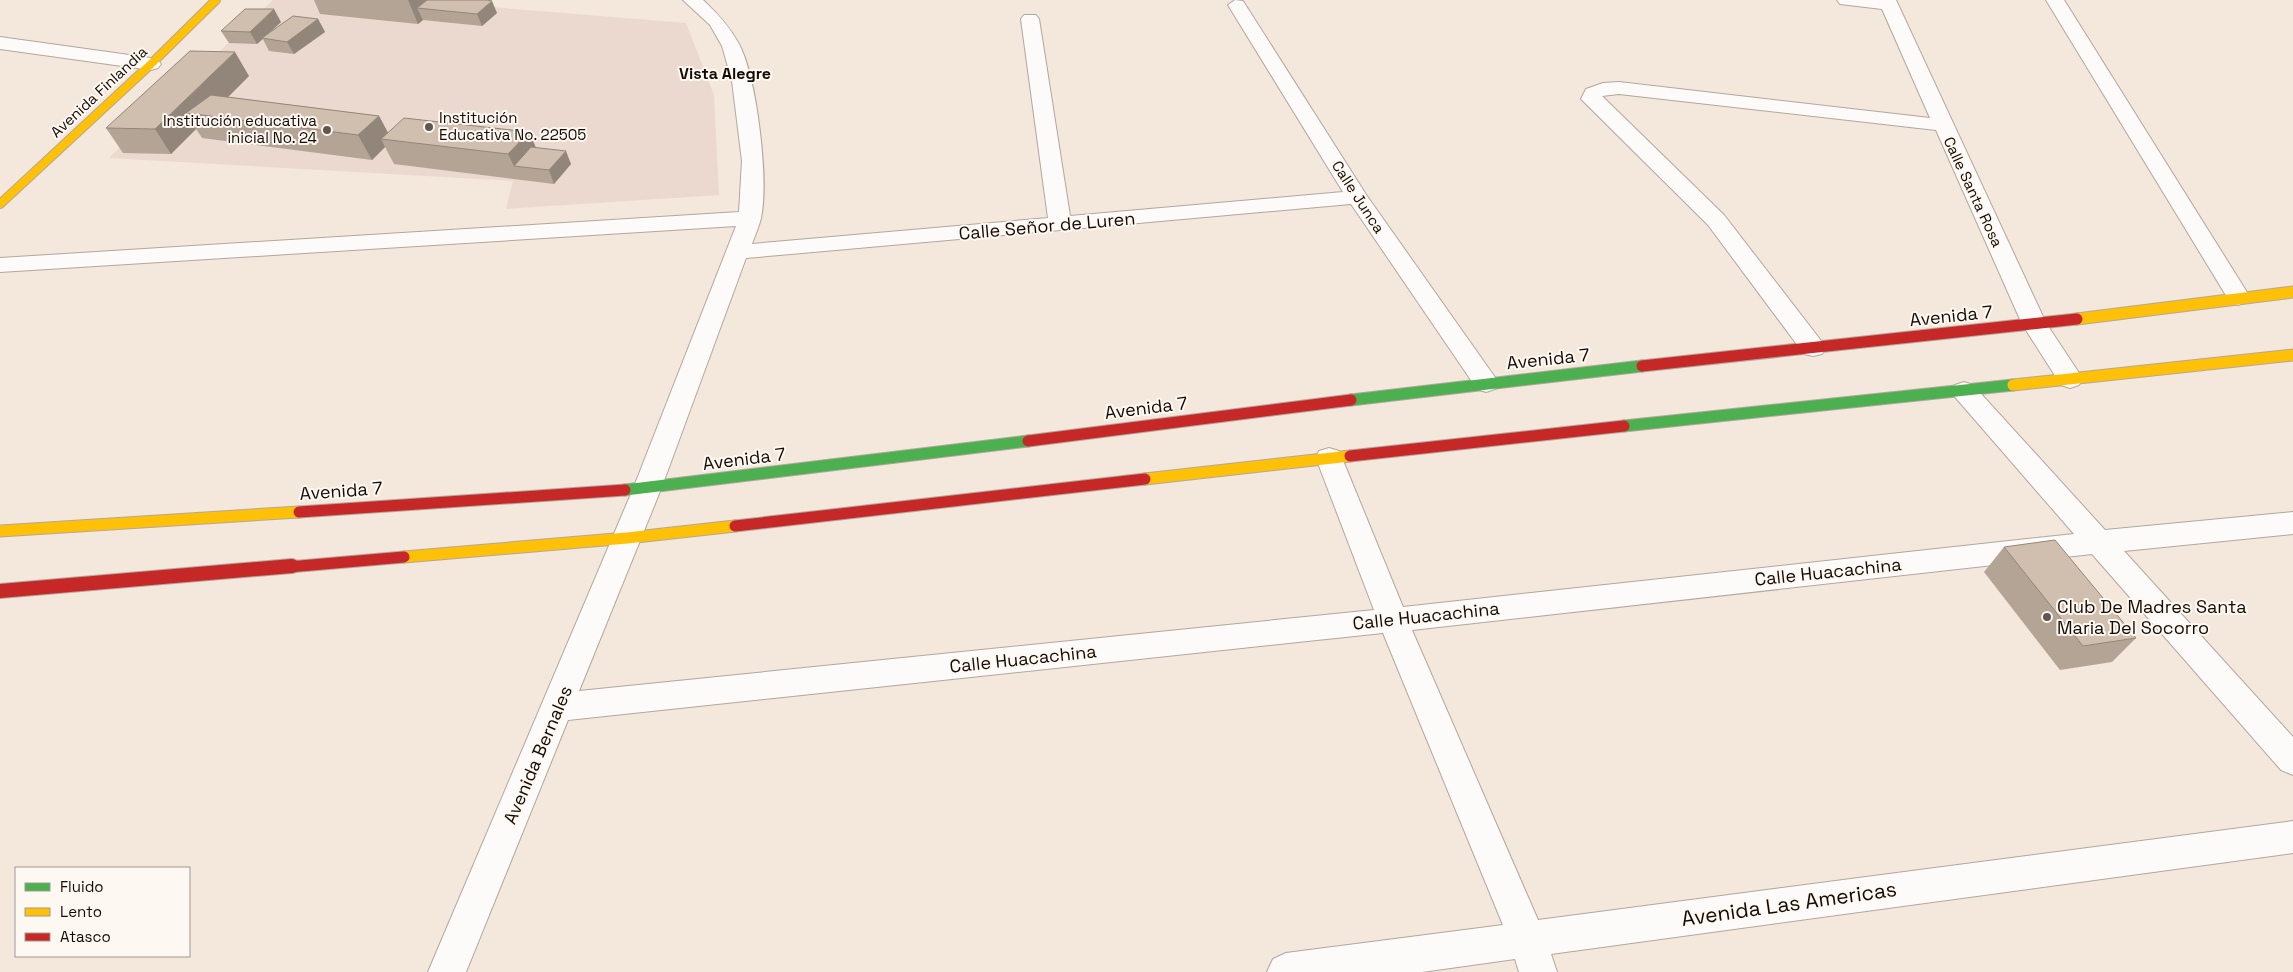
<svg xmlns="http://www.w3.org/2000/svg" width="2293" height="972" font-family="'Space Grotesk',sans-serif">
<rect width="100%" height="100%" fill="#f4e7dc"/>
<polygon fill="#ebd8ce" points="273,0 405,0 686,23 714,95 719,195 506,209 513,181 109,158"/>
<g fill="none" stroke-linecap="round" stroke-linejoin="round">
<defs>
<g id="street">
<path d="M683,0H703C718,14 729,26 739,44C757,78 769,181 761,218C759,227 755,235 752,244L1048,218L1021,19L1024,15H1036L1039,19L1070,216L1343,192L1228,5L1235,0L1243,1L1367,196L1499,383L1495,389L1486,392L1477,389L1351,204L746,258L661,489L579,691L1374,610L1316,458L1319,451L1329,448L1339,451L1342,458L1403,607L2074,534L1955,397L1951,391L1955,385L1964,382L1973,385L2105,530L2293,512V534L2124,551L2293,737V775L2281,770L2092,554L1412,630L1538,920L2293,821V853L1551,954L1557,972H1519L1515,959L1422,972H1267L1273,959L1286,953L1503,925L1383,633L568,720L466,972H428L633,489L736,226L0,272V258L739,212L742,161L732,81L722,46L710,25Z"/>
<polygon points="1837,0 1896,0 2046,323 2083,379 2079,385 2070,388 2061,385 2022,324 1936,130 1619,94 1602,96 1724,215 1822,342 1825,348 1822,354 1813,356 1804,354 1708,225 1581,99 1586,89 1603,83 1619,82 1930,118 1882,9 1840,4"/>
<polygon points="2046,0 2064,0 2250,297 2246,302 2238,305 2230,302"/>
<polygon points="0,37 151,58 158,60 161,64 158,68 151,70 0,49"/>
</g>
<g id="fast">
<polyline points="1351,400 1642,366"/>
<polyline points="1624,426 2013,385"/>
<polyline points="625,490 1028,441"/>
</g>
<polyline id="slow-far1" points="0,204 151,64 216,0"/>
<g id="slow">
<polyline points="2077,319 2293,292"/>
<polyline points="2013,385 2293,355"/>
<polyline points="1145,479 1350,456"/>
<polyline points="0,531 299,512"/>
<polyline points="404,557 627,538 735,526"/>
</g>
<g id="jam-far1">
<polyline points="1642,366 2077,319"/>
<polyline points="1028,441 1351,400"/>
<polyline points="1350,456 1624,426"/>
<polyline points="299,512 625,490"/>
<polyline points="735,526 1145,479"/>
<polyline points="277,568 404,557"/>
</g>
<polyline id="jam" points="0,591 292,566"/>
</defs>
<use href="#street" stroke="#b2a79d" stroke-width="2"/>
<use href="#fast" stroke="#b2a79d" stroke-width="13"/>
<use href="#slow-far1" stroke="#b2a79d" stroke-width="10"/>
<use href="#slow" stroke="#b2a79d" stroke-width="13"/>
<use href="#jam-far1" stroke="#b2a79d" stroke-width="13"/>
<use href="#jam" stroke="#b2a79d" stroke-width="16"/>
<use href="#street" fill="#fdfbfa" fill-rule="evenodd"/>
<use href="#fast" stroke="#4caf50" stroke-width="11"/>
<use href="#slow-far1" stroke="#ffc107" stroke-width="8"/>
<use href="#slow" stroke="#ffc107" stroke-width="11"/>
<use href="#jam-far1" stroke="#c62828" stroke-width="11"/>
<use href="#jam" stroke="#c62828" stroke-width="14"/>
</g>
<g fill="#b3a496">
<polygon points="314,0 487,0 497,13 482,26 423,20 418,24 320,14"/>
<polygon points="318,19 325,32 294,54 269,51 263,39 257,44 229,43 221,31 281,22 266,36"/>
<polygon points="249,76 228,97 379,116 388,133 529,132 536,148 571,164 554,184 394,164 385,147 372,160 202,138 196,129 171,154 123,153 106,128"/>
<polygon points="2004,547 2136,638 2112,662 2060,670 1984,572"/>
</g>
<g fill="#92867a">
<polygon points="408,0 436,0 417,8 423,20 418,24"/>
<polygon points="492,1 497,13 482,26 477,14"/>
<polygon points="274,9 281,22 257,44 250,32"/>
<polygon points="318,19 325,32 294,54 287,42"/>
<polygon points="235,52 249,76 209,116 186,113 196,129 171,154 155,129"/>
<polygon points="379,116 392,140 381,139 385,147 372,160 358,135"/>
<polygon points="529,132 540,157 514,166 508,154"/>
<polygon points="566,151 571,164 554,184 549,170"/>
</g>
<g fill="#d0bfaf" stroke="#92867a">
<polygon points="427,0 487,0 492,1 477,14 417,8"/>
<polygon points="245,9 274,9 250,32 221,31"/>
<polygon points="293,16 318,19 287,42 262,38"/>
<polygon points="190,51 235,52 155,129 106,128"/>
<polygon points="211,95 379,116 358,135 186,113"/>
<polygon points="404,118 529,132 508,154 381,139"/>
<polygon points="531,147 566,151 549,170 514,166"/>
<polygon points="2055,540 2136,638 2083,646 2004,547"/>
</g>
<g fill="#62574f" stroke="#fef8f2" stroke-width="2">
<circle cx="429" cy="127" r="5"/>
<circle cx="327" cy="130" r="5"/>
<circle cx="2047" cy="617" r="5"/>
</g>
<g text-anchor="middle" stroke-width="4" stroke-linejoin="round" paint-order="stroke">
<g font-size="15" fill="#130a03" stroke="#fef8f2">
<text transform="translate(99 92) rotate(-43)" y="5">Avenida Finlandia</text>
<text transform="translate(1973 192) rotate(65)" y="5">Calle Santa Rosa</text>
<text transform="translate(1358 197) rotate(57)" y="5">Calle Junca</text>
</g>
<g font-size="15" fill="#130a03" stroke="#fef8f2" text-anchor="start">
<text x="439" y="123">Institución<tspan x="439" dy="17">Educativa No. 22505</tspan></text>
<text x="317" y="126" text-anchor="end">Institución educativa<tspan x="317" dy="17">inicial No. 24</tspan></text>
</g>
<g font-size="16" font-weight="bold" fill="#130a03" stroke="#fef8f2">
<text x="725" y="79">Vista Alegre</text>
</g>
<g font-size="18" fill="#130a03" stroke="#fef8f2">
<text transform="translate(1047 226) rotate(-5)" y="6">Calle Señor de Luren</text>
<text transform="translate(1951 316) rotate(-6)" y="6">Avenida 7</text>
<text transform="translate(1548 359) rotate(-6)" y="6">Avenida 7</text>
<text transform="translate(1146 408) rotate(-7)" y="6">Avenida 7</text>
<text transform="translate(744 459) rotate(-7)" y="6">Avenida 7</text>
<text transform="translate(341 491) rotate(-4)" y="6">Avenida 7</text>
<text transform="translate(1828 572) rotate(-6)" y="6">Calle Huacachina</text>
<text transform="translate(1426 616) rotate(-6)" y="6">Calle Huacachina</text>
<text transform="translate(1023 659) rotate(-6)" y="6">Calle Huacachina</text>
<text transform="translate(538 755) rotate(-67)" y="6">Avenida Bernales</text>
</g>
<g font-size="18" fill="#130a03" stroke="#fef8f2" text-anchor="start">
<text x="2057" y="613">Club De Madres Santa<tspan x="2057" dy="21">Maria Del Socorro</tspan></text>
</g>
<g font-size="21" fill="#130a03" stroke="#fef8f2">
<text transform="translate(1789 904) rotate(-8)" y="7">Avenida Las Americas</text>
</g>
</g>
<rect x="15" y="867" width="175" height="90" fill="#fef8f2" stroke="#a09992"/>
<rect x="25" y="883" width="25" height="8" fill="#4caf50" stroke="#a09992"/>
<text x="60" y="892" font-size="15" fill="#130a03">Fluido</text>
<rect x="25" y="908" width="25" height="8" fill="#ffc107" stroke="#a09992"/>
<text x="60" y="917" font-size="15" fill="#130a03">Lento</text>
<rect x="25" y="933" width="25" height="8" fill="#c62828" stroke="#a09992"/>
<text x="60" y="942" font-size="15" fill="#130a03">Atasco</text>
</svg>
